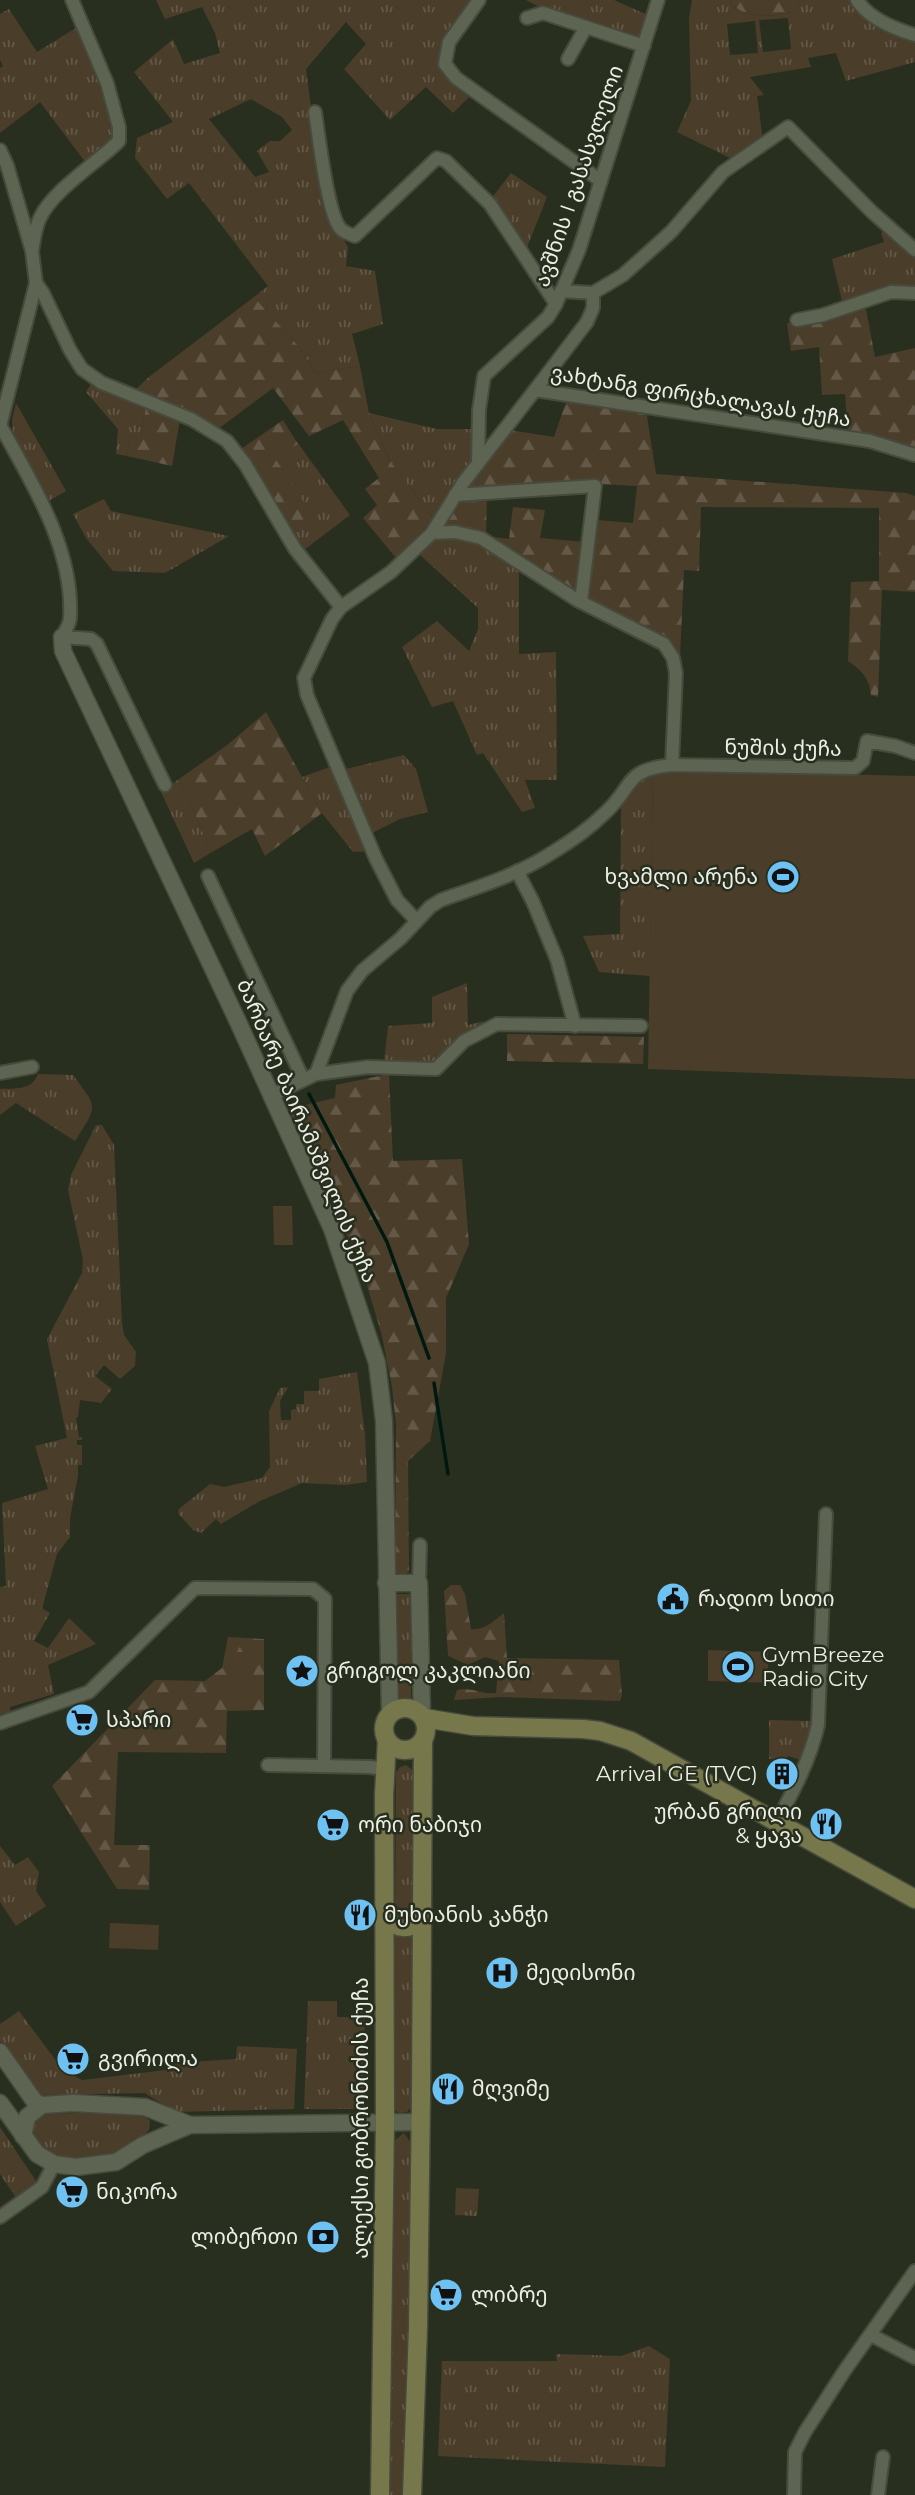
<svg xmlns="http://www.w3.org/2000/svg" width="915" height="2495" font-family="Montserrat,'Noto Sans Georgian',sans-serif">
<defs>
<pattern id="grass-tufts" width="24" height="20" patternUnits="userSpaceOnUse" patternTransform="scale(1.75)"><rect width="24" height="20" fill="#4a3d29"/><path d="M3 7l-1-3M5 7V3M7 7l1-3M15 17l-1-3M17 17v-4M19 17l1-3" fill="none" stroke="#645948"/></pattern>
<pattern id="forest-firs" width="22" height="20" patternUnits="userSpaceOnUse" patternTransform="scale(1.75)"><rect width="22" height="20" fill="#4a3d29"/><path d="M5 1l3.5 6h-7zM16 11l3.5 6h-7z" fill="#645948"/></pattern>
</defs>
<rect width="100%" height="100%" fill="#292f1f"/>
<g fill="url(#grass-tufts)" fill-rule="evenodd">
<path d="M156,0H474L441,65L472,94L453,113L426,87L390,120L344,69L366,44L346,22L306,69L315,139L338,231L348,247L346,266L375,271L383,324L352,334L360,366L315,373L300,348L254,297L268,286L189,183L167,199L135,158L137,138L173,122L134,72L173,39L184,64L220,53L215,33L202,7L165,19ZM251,99L282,117L292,130L280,141H270L257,151L269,172L255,177L209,119Z"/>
<polygon points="526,0 614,0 650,16 641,42 544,9"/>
<path d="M692,0H729C743,21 773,17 795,11L799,0H853L915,40V62L846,81L836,53L808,58L811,67L750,77L764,95L757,96L763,141L732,159L677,132L691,101L689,18ZM788,18L791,49L763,52L759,20ZM755,21L758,53L730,55L727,24Z"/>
<path d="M9,9L37,52L79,26C93,62 118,103 113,142L86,163L40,102L0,133V68L3,66L0,60V14Z"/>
<polygon points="511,173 547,197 526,250 491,199"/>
<polygon points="888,229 915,254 915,290 843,305 832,259 884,242 881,233"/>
<polygon points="92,382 146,407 141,436 131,434 127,456 116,454 118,429 86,392"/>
<polygon points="16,403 66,491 47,502 13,436 12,420"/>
<polygon points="369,413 437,429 473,429 473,465 434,519 390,461"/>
<polygon points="297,442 350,515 304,550 290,530 275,457"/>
<polygon points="104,499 111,511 229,536 165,573 113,571 86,538 73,514"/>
<polygon points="444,536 479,541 519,566 519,654 556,652 557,780 525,780 535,808 522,812 483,753 477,755 453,701 432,707 402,647 437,621 469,651 478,629 478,608 419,554 434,541"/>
<polygon points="404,755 416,769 428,812 400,819 370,834 342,770"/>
<polygon points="333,766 370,851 353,852 322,813 302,777"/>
<polygon points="653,770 650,976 599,972 583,936 620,934 621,801 635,782"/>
<polygon points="179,779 212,852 194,863 161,792"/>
<polygon points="467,983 468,1025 484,1021 435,1063 384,1062 388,1026 432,1023 432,997"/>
<path d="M38,1074L73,1075C98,1109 98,1105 75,1141L16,1103L0,1115V1089C15,1088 32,1091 38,1074Z"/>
<polygon points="96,1125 102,1125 114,1145 122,1323 124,1335 136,1352 135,1366 120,1379 104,1365 95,1376 112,1389 101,1403 80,1400 78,1417 76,1418 79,1437 82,1437 82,1440 77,1440 77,1445 82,1445 82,1465 78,1465 78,1476 70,1518 70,1537 57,1554 43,1605 43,1609 50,1613 34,1641 48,1648 69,1618 96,1644 48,1665 54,1694 10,1707 10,1712 0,1714 0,1587 6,1586 2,1503 48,1489 35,1446 67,1438 47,1339 82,1273 83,1260 68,1190 71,1175"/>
<polygon points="357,1372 365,1434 367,1482 345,1485 302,1483 260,1501 221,1524 216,1519 201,1533 193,1530 178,1513 179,1509 210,1484 224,1487 262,1478 270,1467 269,1411 280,1388 288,1387 280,1401 281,1420 291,1420 291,1410 296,1409 296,1404 304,1404 304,1391 319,1391 319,1379"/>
<polygon points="396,1594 411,1594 411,1700 401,1704 396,1700"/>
<polygon points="769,1720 811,1721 801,1760 788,1756 786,1759 769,1759"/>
<polygon points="406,1765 415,1772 412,2106 407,2112 399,2113 394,2109 396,1772 400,1767"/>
<polygon points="0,1846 15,1865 28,1857 39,1872 36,1891 46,1906 16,1926 0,1902"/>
<polygon points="308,2001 337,2001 337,2017 356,2017 362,2005 365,2007 364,2109 304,2109"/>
<polygon points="19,2011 63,2070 82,2080 174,2069 174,2063 236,2059 237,2046 297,2049 294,2109 174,2112 145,2093 36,2095 0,2041 0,2024"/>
<path d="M113,2112L145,2116L150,2121L149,2130C141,2138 132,2145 122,2151C105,2160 57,2162 41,2148C35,2142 33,2135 30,2128L33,2118L40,2114Z"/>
<polygon points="0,2127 38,2184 17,2199 0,2174"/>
<polygon points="404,2133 411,2143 406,2495 390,2495 395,2140"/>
<polygon points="456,2188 479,2189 477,2216 455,2215"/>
<polygon points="649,2346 670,2359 665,2467 438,2456 442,2361 557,2361 556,2354 621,2356"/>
</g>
<g fill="url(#forest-firs)">
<path d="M729,0H799L795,11C773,17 743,21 729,0Z"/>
<polygon points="254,297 300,348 315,373 360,366 369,413 390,461 434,519 396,558 363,518 377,505 365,489 379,478 343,420 309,436 273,388 218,429 134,391 149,377"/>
<polygon points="865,304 875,357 915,348 915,452 848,435 845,394 822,395 819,347 791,351 787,323 796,323"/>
<path d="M567,399L646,410L656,474L906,493L915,496V592L882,590L878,697L871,695C869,677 862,671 848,661L851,582L879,581V508L701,507L699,571L684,570L680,657L585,600L596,520L633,523L637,486L582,483L462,491L509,430L554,437Z"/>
<polygon points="146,407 180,419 172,466 127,456 131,433 141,435"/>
<polygon points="283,420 298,444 275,458 311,513 290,530 241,449"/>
<polygon points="487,494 486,536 509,539 513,507 545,510 540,538 585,542 578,590 571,592 502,546 442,528 457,498"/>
<polygon points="266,712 322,813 265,856 252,829 212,852 179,779 226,746"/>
<polygon points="507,1034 644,1037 643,1064 507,1061"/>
<polygon points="389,1074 393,1161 462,1159 469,1244 446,1298 446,1353 430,1441 408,1461 409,1572 401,1576 395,1572 396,1425 392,1387 382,1336 362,1268 288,1109 335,1098 336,1085"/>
<path d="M451,1585H460L465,1594L471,1629C484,1631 494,1621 504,1613L507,1658L619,1660L622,1695L620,1701L501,1697L454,1700L457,1690C469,1686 483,1695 496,1693L499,1661L485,1657L468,1665L448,1656L444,1591Z"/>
<polygon points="228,1637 264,1639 264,1710 227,1711 226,1753 118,1752 114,1845 150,1845 149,1890 117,1889 52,1786 155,1680 205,1681 222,1668"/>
</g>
<g fill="#4a3d29">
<polygon points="653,770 915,776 915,1079 648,1069"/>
<polygon points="273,1206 292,1206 293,1245 274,1245"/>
<polygon points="318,1444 336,1445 336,1473 317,1472"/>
<polygon points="708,1650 768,1652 768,1683 708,1681"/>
<polygon points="228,1652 253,1652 254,1694 228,1694"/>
<polygon points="110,1923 159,1925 158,1950 109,1948"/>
<polygon points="331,2062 363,2062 363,2109 331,2108"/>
</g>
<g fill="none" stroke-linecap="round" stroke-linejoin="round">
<g stroke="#001910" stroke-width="3.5">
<polyline points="309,1094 387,1242 429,1358"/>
<polyline points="434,1383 448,1474"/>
</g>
<defs>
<g id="minor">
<polyline points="479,0 449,42 445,64 456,78 601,181"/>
<path d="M857,0C869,19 895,29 915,35"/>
<polyline points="527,18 543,13 644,46"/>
<polyline points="568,59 586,27"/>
<path d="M315,112C319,136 327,212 340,228C344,233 350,234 355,236L437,158L446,161L490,204L556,304"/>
<polyline points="0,150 7,165 32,251 36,283 43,293 70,350 82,369 102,383 191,419 227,441 245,464 295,549 341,607"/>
<path d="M32,251C34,241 35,228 40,218C52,191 98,162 119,141V127L107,83L72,0"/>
<polyline points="561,291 593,293 623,275 671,232 723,172 788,127 872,212 915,250"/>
<polyline points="797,320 823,315 891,292 915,293"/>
<polyline points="535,390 587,322 593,308 593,293"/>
<path d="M0,425C32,483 74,549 70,618C70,624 65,631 62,637L91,639L97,644L165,785"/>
<polyline points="0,426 36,283"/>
<polyline points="478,463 479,410 484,376 548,317 556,304 579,250 658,0"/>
<polyline points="455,495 595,486 581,602"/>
<polyline points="432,533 455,532 481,538 577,600 664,644 673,658 676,673 672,765"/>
<polyline points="517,871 533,902 557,960 575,1026"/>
<polyline points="208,876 303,1079"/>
<polyline points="416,920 397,900 376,859 307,695 304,678 332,619 341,607 391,572 432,533 463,483 535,390 870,441 915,455"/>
<polyline points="0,1073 32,1067"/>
<path d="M316,1074L347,991L362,971L401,938L430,907L441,900C478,887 517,875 550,854C570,842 590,828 606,812C635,785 623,770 672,765L855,768L863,761L867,741L895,746L915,753"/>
<polyline points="272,1095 316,1074 368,1067 436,1069 464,1041 497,1024 641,1026"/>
<polyline points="419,1583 420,1545"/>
<polyline points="0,1723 89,1692 195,1588 313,1589 325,1599 324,1766"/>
<polyline points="268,1765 370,1767 385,1769"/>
<path d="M777,1821C794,1790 810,1760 818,1725L826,1514"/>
<polyline points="0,2217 42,2187 54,2164"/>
<polyline points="871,2335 915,2358"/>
<polyline points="794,2495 795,2452 805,2432 845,2370 915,2271"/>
<polyline points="878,2495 883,2457"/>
</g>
<g id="tertiary">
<polyline points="62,637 63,651 239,1024 332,1229 377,1363 384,1421 390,1714"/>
<polyline points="386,1583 419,1583 422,1716"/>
<polyline points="0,2052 35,2102 42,2105 73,2103 145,2107 190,2125"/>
<polyline points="0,2103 37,2154 54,2164 76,2167 116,2162 143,2145 190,2125 421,2122"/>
<polyline points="23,2136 27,2117 42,2105"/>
</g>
<g id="secondary">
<circle cx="405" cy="1729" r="21"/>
<polyline points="424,1718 473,1726 583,1729 600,1731 631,1741 915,1899"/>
<path d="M385,1919C399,1929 407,1930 422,1921"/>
<polyline points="380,2495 385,2123 384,1795 387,1740"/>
<polyline points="412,2495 418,2327 421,2096 423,1741"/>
</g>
</defs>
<use href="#minor" stroke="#464b3d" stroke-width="16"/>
<use href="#tertiary" stroke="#464b3d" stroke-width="19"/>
<use href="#secondary" stroke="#464b3d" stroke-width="21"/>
<use href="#minor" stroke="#5d6452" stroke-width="12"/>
<use href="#tertiary" stroke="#5d6452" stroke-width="16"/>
<use href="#secondary" stroke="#77774c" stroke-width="18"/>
</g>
<defs>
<symbol id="stadium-disc" viewBox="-11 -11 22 22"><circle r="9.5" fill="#6dc2f3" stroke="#292f1f"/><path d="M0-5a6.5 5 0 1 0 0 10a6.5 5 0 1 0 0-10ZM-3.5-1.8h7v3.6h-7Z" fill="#111"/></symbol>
<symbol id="civic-disc" viewBox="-11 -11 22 22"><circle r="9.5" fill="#6dc2f3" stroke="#292f1f"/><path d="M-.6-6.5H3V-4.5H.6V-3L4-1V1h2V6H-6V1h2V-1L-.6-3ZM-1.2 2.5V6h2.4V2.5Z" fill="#111"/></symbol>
<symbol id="sight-disc" viewBox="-11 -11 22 22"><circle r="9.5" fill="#6dc2f3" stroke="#292f1f"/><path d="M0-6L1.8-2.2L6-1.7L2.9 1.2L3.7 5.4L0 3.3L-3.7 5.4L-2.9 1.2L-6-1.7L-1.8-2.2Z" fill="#111"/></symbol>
<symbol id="supermarket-disc" viewBox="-11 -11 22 22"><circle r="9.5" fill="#6dc2f3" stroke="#292f1f"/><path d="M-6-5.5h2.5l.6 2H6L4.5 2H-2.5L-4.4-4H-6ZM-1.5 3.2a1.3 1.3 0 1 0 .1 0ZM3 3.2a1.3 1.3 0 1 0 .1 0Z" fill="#111"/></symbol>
<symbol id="building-disc" viewBox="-11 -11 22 22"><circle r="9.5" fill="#6dc2f3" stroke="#292f1f"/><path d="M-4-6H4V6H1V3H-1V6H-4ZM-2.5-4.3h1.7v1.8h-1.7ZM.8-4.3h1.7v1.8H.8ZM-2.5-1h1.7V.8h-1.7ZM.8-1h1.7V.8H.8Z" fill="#111"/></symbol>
<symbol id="restaurant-disc" viewBox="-11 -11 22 22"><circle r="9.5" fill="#6dc2f3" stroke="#292f1f"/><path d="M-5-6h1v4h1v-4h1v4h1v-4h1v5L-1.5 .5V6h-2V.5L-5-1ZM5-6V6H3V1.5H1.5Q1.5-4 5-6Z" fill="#111"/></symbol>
<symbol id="hospital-disc" viewBox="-11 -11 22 22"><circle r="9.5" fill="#6dc2f3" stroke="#292f1f"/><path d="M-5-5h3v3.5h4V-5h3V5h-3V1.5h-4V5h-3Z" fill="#111"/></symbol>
<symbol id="bank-disc" viewBox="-11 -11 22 22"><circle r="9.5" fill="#6dc2f3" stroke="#292f1f"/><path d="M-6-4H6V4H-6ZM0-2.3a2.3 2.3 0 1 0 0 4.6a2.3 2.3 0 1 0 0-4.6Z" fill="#111"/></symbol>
</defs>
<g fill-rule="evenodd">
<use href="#stadium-disc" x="764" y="858" width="38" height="38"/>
<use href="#civic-disc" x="654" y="1580" width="38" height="38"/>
<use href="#stadium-disc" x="719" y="1648" width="38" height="38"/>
<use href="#sight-disc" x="283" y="1652" width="38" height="38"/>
<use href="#supermarket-disc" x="63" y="1701" width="38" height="38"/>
<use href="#building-disc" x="763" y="1755" width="38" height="38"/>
<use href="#restaurant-disc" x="807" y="1805" width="38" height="38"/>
<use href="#supermarket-disc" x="314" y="1806" width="38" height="38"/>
<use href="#restaurant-disc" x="341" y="1896" width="38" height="38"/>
<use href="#hospital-disc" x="483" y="1954" width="38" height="38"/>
<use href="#supermarket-disc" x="54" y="2040" width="38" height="38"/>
<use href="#restaurant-disc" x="429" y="2070" width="38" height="38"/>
<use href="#supermarket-disc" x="53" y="2173" width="38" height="38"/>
<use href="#bank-disc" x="304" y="2218" width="38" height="38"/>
<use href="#supermarket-disc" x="427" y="2276" width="38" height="38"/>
</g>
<g text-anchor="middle" stroke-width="5" stroke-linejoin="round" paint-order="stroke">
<g font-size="21" fill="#ecefe5" stroke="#292f1f">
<text transform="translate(579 176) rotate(-71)" y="7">ავშნის I გასასვლელი</text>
<text transform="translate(701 396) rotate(9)" y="7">ვახტანგ ფირცხალავას ქუჩა</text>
<text transform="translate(783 748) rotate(1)" y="7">ნუშის ქუჩა</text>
<text transform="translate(307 1131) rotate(67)" y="7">ბარბარე ბაირამაშვილის ქუჩა</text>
<text transform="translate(361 2118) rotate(-90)" y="7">ალექსი გობრონიძის ქუჩა</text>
</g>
<g font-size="21" fill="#ecefe5" stroke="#292f1f" text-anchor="start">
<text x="758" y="884" text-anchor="end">ხვამლი არენა</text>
<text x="698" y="1606">რადიო სითი</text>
<text x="762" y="1662">GymBreeze<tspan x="762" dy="24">Radio City</tspan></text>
<text x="326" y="1678">გრიგოლ კაკლიანი</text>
<text x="106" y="1727">სპარი</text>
<text x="758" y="1781" text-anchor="end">Arrival GE (TVC)</text>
<text x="802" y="1819" text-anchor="end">ურბან გრილი<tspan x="802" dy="24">&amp; ყავა</tspan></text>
<text x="358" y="1832">ორი ნაბიჯი</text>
<text x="384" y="1922">მუხიანის კანჭი</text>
<text x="526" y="1980">მედისონი</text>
<text x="98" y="2066">გვირილა</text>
<text x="472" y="2096">მღვიმე</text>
<text x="96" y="2199">ნიკორა</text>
<text x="298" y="2244" text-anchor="end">ლიბერთი</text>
<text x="471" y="2302">ლიბრე</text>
</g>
</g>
</svg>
